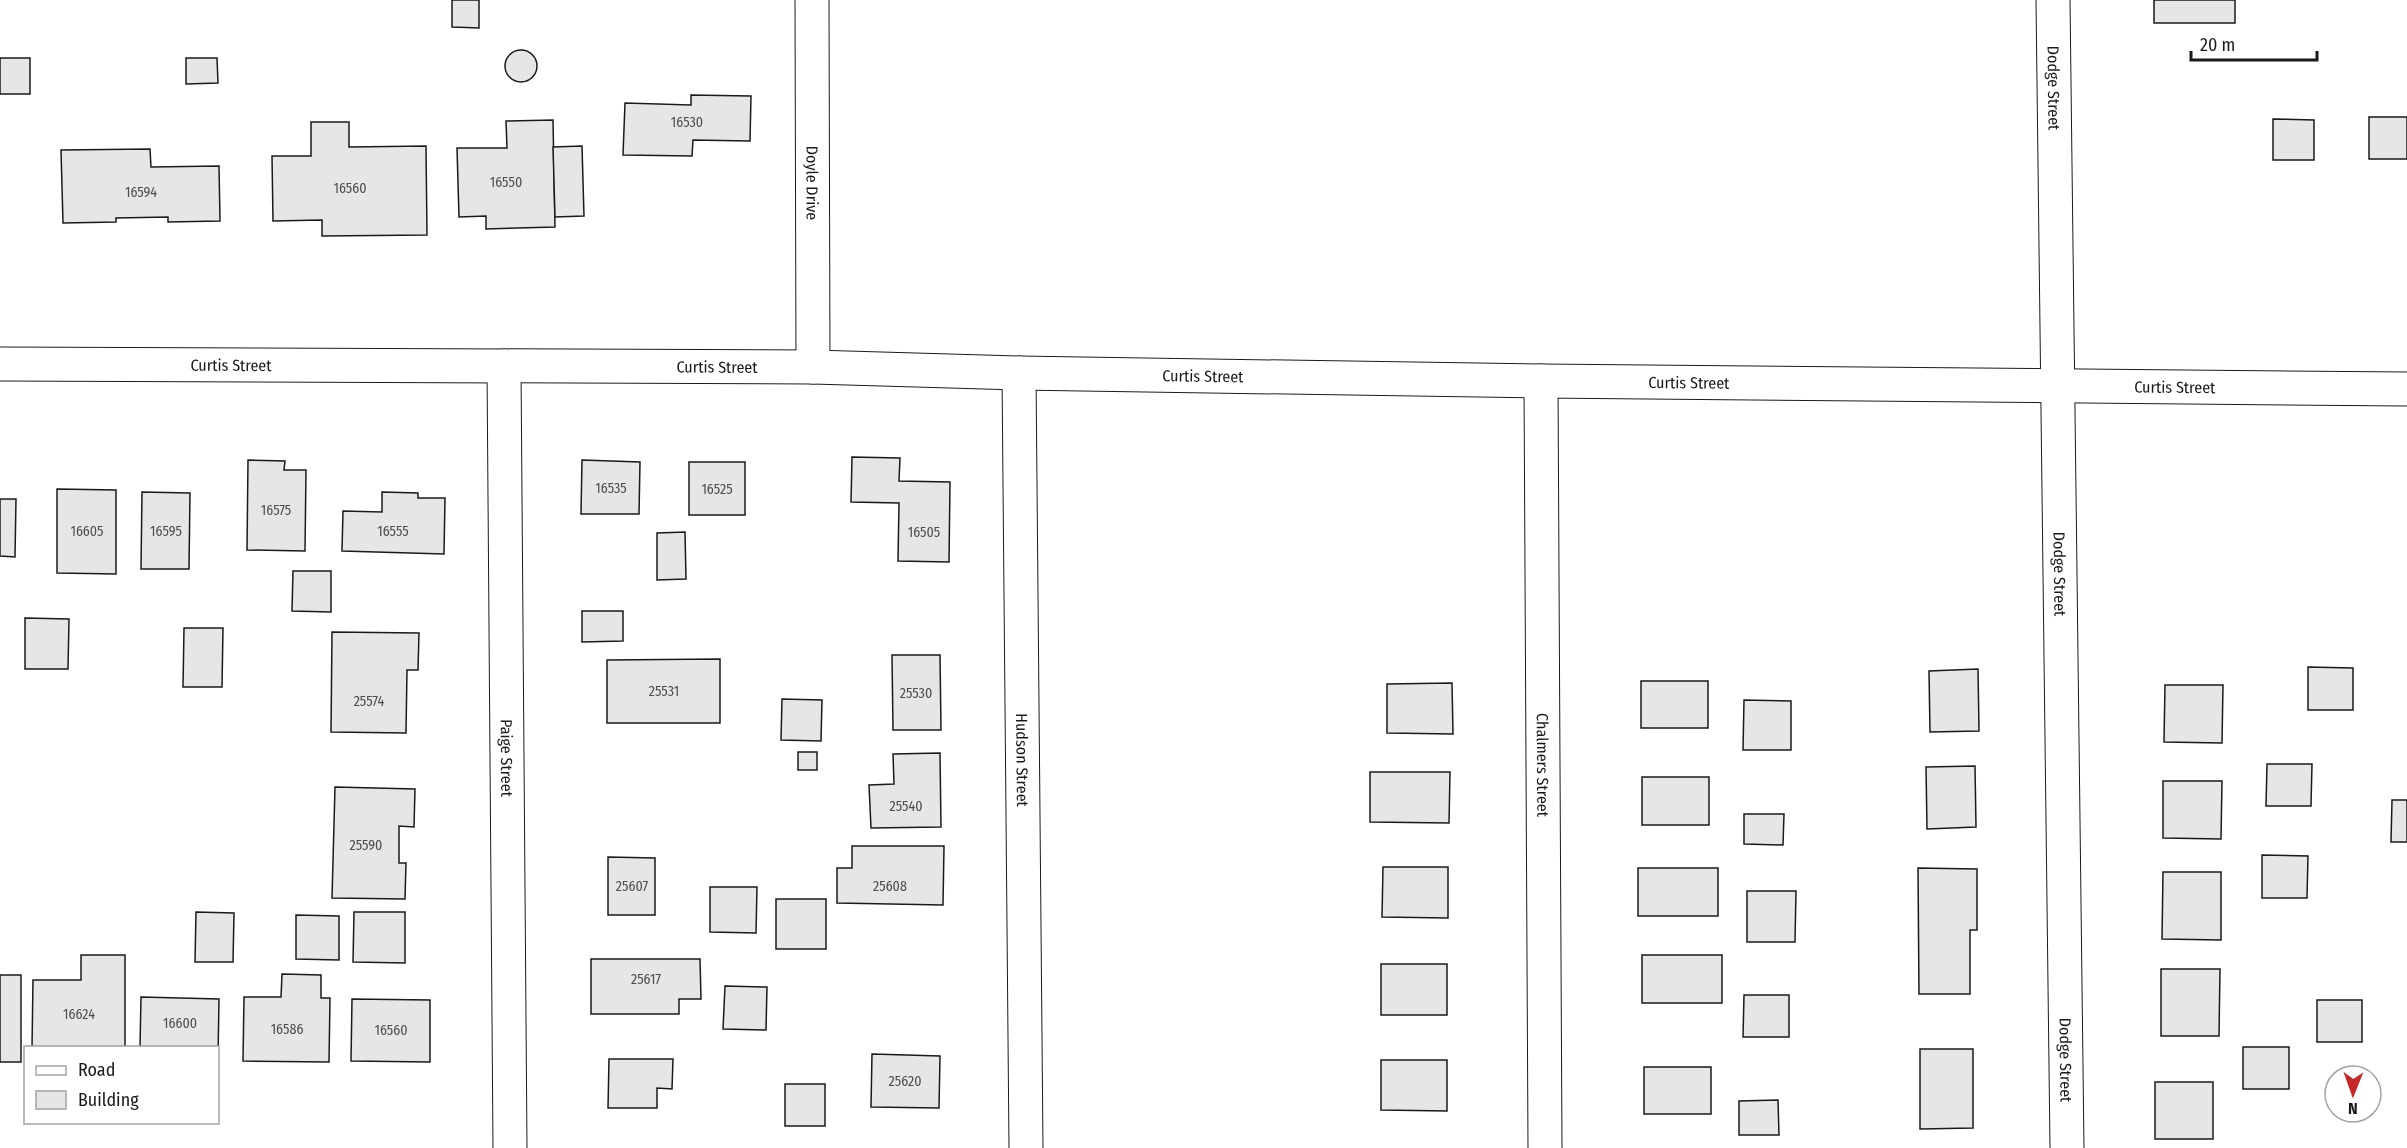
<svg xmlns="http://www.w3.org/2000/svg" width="2407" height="1148" font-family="'Fira Sans Condensed',sans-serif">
<rect width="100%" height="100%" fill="#fff"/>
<g fill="#e6e6e6" stroke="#1a1a1a" stroke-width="1.5">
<polygon points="452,0 479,0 479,28 452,27"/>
<rect x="2154" y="0" width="81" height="23"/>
<circle cx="521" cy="66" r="16"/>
<rect x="0" y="58" width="30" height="36"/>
<polygon points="186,58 217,58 218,83 186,84"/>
<polygon points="691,95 751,96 750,141 693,140 692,156 623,155 625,103 691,105"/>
<rect x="2369" y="117" width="38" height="42"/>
<polygon points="2273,119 2314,120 2314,160 2273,160"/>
<polygon points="553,120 555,227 486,229 486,216 459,217 457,148 507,148 506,121"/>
<polygon points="311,122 349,122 349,147 426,146 427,235 322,236 322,220 273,221 272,156 311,156"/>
<polygon points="582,146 584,216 555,217 553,147"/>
<polygon points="150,149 151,167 219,166 220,221 168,222 168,217 116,218 116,222 63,223 61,150"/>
<polygon points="852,457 900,458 899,481 950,482 949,562 898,561 899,503 851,502"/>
<polygon points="248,460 285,461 284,470 306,470 305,551 247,550"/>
<polygon points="582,460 640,462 639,514 581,514"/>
<rect x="689" y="462" width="56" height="53"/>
<polygon points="57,489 116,490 116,574 57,573"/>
<polygon points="142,492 190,493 189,569 141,569"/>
<polygon points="382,492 418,493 418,498 445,498 444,554 342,551 343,511 382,512"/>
<polygon points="0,499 16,499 15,557 0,556"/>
<polygon points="685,532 686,579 657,580 657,533"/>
<polygon points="293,571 331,571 331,612 292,611"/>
<polygon points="582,611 623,611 623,641 582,642"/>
<polygon points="25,618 69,619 68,669 25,669"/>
<polygon points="184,628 223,628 222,687 183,687"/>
<polygon points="332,632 419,633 418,670 407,670 406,733 331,732"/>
<polygon points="892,655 940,655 941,730 893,730"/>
<polygon points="720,659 720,723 607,723 607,660"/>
<polygon points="2308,667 2353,668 2353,710 2308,710"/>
<polygon points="1978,669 1979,731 1930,732 1929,671"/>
<rect x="1641" y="681" width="67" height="47"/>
<polygon points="1452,683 1453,734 1387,733 1387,684"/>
<polygon points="2165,685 2223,685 2222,743 2164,742"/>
<polygon points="782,699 822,700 821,741 781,740"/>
<polygon points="1744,700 1791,701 1791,750 1743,750"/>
<rect x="798" y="752" width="19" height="18"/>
<polygon points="940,753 941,827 871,828 869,785 894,784 893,754"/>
<polygon points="2267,764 2312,764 2311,806 2266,806"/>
<polygon points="1975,766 1976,827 1927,829 1926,767"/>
<polygon points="1370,772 1450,772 1449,823 1370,822"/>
<rect x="1642" y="777" width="67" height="48"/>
<polygon points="2163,781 2222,781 2221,839 2163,838"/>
<polygon points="335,787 415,789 414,827 399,826 399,863 406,863 405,899 332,898"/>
<polygon points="2392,800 2407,800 2407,842 2391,842"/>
<polygon points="1744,814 1784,814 1783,845 1744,844"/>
<polygon points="852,846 944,846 943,905 837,903 837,868 852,868"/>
<polygon points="2262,855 2308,856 2307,898 2262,898"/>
<polygon points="608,857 655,858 655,915 608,915"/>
<polygon points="1383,867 1448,867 1448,918 1382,917"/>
<rect x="1638" y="868" width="80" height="48"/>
<polygon points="1918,868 1977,869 1977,930 1970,930 1970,994 1919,994"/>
<polygon points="2163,872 2221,872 2221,940 2162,939"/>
<polygon points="710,887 757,887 756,933 710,932"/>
<polygon points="1747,891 1796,891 1795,942 1747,942"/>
<rect x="776" y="899" width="50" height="50"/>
<polygon points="196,912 234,913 233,962 195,962"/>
<polygon points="354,912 405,912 405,963 353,962"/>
<polygon points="296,915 339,916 339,960 296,959"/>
<polygon points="81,955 125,955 125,1048 32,1048 33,980 81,980"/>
<rect x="1642" y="955" width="80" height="48"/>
<polygon points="591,959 700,959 701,999 679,999 679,1014 591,1014"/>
<rect x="1381" y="964" width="66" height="51"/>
<polygon points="2161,969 2220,969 2219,1036 2161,1036"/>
<polygon points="282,974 321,975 321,998 330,998 329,1062 243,1061 244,997 281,997"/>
<rect x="0" y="975" width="21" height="87"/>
<polygon points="725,986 767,987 766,1030 723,1029"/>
<polygon points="1744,995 1789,995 1789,1037 1743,1037"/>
<polygon points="141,997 219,999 218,1058 218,1048 140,1048"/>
<polygon points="352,999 430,1000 430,1062 351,1061"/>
<rect x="2317" y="1000" width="45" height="42"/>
<rect x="2243" y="1047" width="46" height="42"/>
<polygon points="1920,1049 1973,1049 1973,1128 1920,1129"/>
<polygon points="872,1054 940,1056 939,1108 871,1107"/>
<polygon points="609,1059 673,1059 672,1089 657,1088 657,1108 608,1108"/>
<polygon points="1381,1060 1447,1060 1447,1111 1381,1110"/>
<rect x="1644" y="1067" width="67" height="47"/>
<rect x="2155" y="1082" width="58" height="57"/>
<rect x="785" y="1084" width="40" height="42"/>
<polygon points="1778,1100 1779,1135 1739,1135 1739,1101"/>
</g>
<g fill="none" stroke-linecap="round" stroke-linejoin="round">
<defs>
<g id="minor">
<path id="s1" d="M812,0L813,367"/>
<path id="s2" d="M2053,0L2067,1148"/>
<path id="s3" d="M0,364L813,367L1019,373L1541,381L2407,389"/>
<path id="s4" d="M504,366L510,1148"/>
<path id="s5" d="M1019,373L1026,1148"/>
<path id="s6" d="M1541,381L1545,1148"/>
</g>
</defs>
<use href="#minor" stroke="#1a1a1a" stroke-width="35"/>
<use href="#minor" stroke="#fff" stroke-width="33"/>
</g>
<g text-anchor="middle" stroke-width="4.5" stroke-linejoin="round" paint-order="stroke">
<g font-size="14" fill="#4d4d4d">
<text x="687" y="127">16530</text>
<text x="506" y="187">16550</text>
<text x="350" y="193">16560</text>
<text x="141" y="197">16594</text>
<text x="611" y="493">16535</text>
<text x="717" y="494">16525</text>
<text x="276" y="515">16575</text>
<text x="87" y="536">16605</text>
<text x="166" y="536">16595</text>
<text x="393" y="536">16555</text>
<text x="924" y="537">16505</text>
<text x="664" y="696">25531</text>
<text x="916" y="698">25530</text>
<text x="369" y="706">25574</text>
<text x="906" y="811">25540</text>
<text x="366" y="850">25590</text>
<text x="632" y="891">25607</text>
<text x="890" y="891">25608</text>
<text x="646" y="984">25617</text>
<text x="79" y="1019">16624</text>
<text x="180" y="1028">16600</text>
<text x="287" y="1034">16586</text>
<text x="391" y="1035">16560</text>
<text x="905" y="1086">25620</text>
</g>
<g font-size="16" fill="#1a1a1a" stroke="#fff">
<text dy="6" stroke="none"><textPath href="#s2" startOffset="88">Dodge Street</textPath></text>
<text dy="6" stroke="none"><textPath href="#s1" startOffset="183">Doyle Drive</textPath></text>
<text dy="6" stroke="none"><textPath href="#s3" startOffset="231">Curtis Street</textPath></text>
<text dy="6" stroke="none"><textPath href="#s3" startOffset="717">Curtis Street</textPath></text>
<text dy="6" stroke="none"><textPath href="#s3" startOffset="1203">Curtis Street</textPath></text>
<text dy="6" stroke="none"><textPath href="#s3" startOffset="1689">Curtis Street</textPath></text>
<text dy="6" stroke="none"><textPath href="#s3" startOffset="2175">Curtis Street</textPath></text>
<text dy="6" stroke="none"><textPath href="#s2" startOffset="574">Dodge Street</textPath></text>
<text dy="6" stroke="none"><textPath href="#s4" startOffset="392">Paige Street</textPath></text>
<text dy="6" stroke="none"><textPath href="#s5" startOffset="387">Hudson Street</textPath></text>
<text dy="6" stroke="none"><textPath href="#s6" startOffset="384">Chalmers Street</textPath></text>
<text dy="6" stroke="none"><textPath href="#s2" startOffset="1060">Dodge Street</textPath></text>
</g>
</g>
<rect x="24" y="1046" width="195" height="78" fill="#ffffff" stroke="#a3a3a3" stroke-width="1.5"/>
<rect x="36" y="1066" width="30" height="9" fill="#ffffff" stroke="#a3a3a3" stroke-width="1.5"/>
<text x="78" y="1076" font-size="18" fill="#1a1a1a">Road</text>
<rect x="36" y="1091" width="30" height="18" fill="#e6e6e6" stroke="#a3a3a3" stroke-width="1.5"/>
<text x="78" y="1106" font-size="18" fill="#1a1a1a">Building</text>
<g transform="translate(2353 1094) rotate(181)"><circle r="28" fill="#ffffff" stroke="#a3a3a3" stroke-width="1.5"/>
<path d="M0-4.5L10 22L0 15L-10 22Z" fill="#c62828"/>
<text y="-9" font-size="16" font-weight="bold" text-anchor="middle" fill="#1a1a1a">N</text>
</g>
<path d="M2191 51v9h126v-9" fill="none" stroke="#1a1a1a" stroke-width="3"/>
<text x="2200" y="51" font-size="18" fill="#1a1a1a" stroke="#ffffff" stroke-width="4.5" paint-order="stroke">20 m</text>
</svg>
